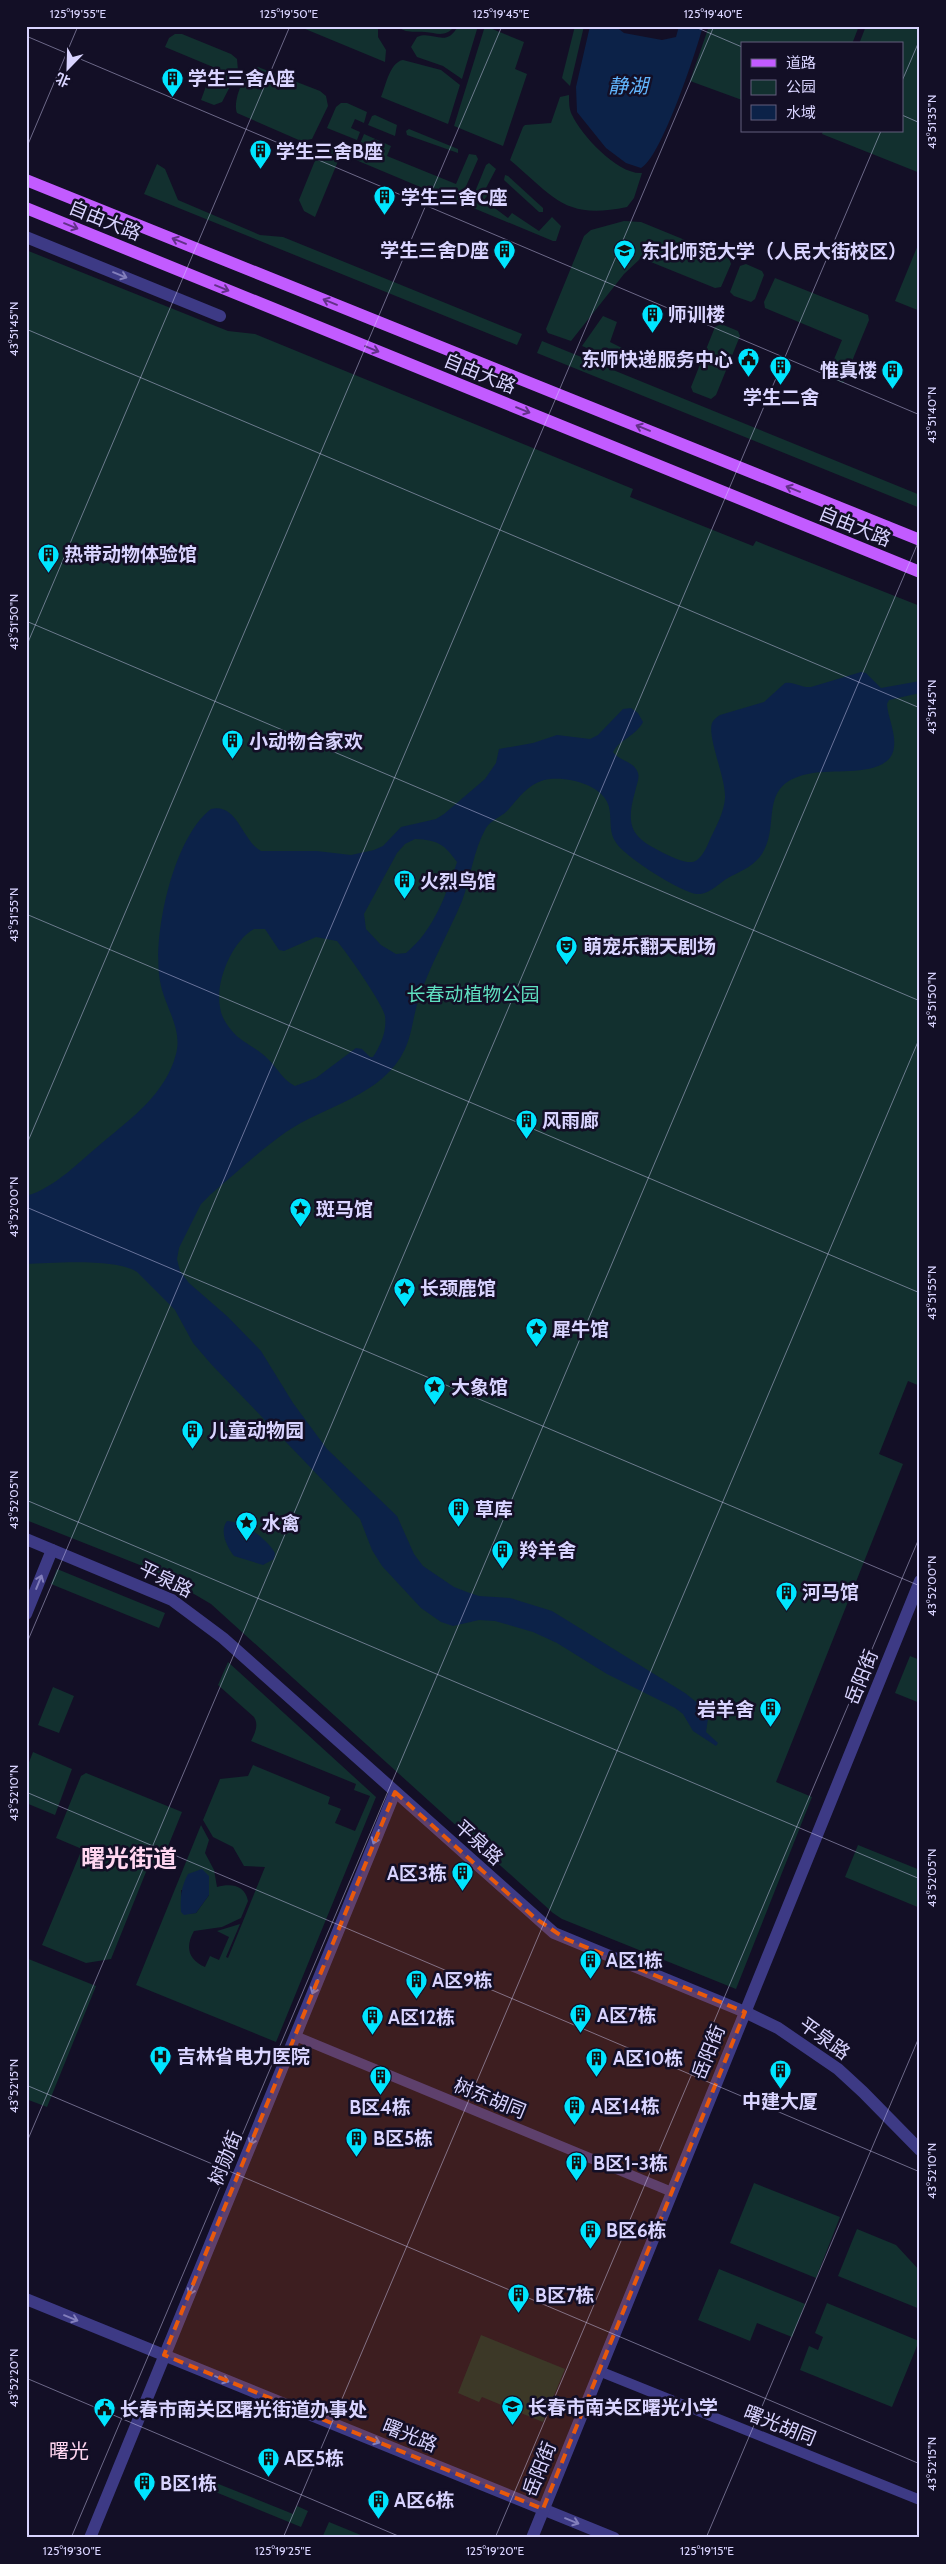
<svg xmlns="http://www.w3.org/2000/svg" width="946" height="2564" font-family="Cabin,'Noto Sans SC',sans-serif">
<rect width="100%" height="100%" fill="#130f26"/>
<g fill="#12302f" fill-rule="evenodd">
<polygon points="298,26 378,26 378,37 386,50 385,62"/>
<path d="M397,26H455C445,38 437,33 425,32C413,31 407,34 397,26Z"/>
<path d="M458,26H478L462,79L443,66L417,57L411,47L417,37C433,30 446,49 458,26Z"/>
<polygon points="485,26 524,42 515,69 527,74 503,146 454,126"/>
<polygon points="575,26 584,26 570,86 562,78"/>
<polygon points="709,26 859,26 852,44 742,44 742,100 690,81"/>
<polygon points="866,26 920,26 920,173 822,134 823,131 902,131 902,44 859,44"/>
<polygon points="175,34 182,34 231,54 237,59 238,71 222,102 214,105 201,100 213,67 165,47 169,38"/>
<path d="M403,60L441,70L460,85L448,124L381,97C386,85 390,62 403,60Z"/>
<path d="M258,67L320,91L326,96L328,106L312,139L301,141L237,113C232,100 245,70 258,67Z"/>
<path d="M569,95C569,102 569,109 572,115C581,135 618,175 642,173L634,198L627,207C565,220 555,198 510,160L523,127L525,125L551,123L560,97Z"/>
<polygon points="341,103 347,103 367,112 364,123 355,119 351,128 360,132 357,140 327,128 336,107"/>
<polygon points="375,115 397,125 395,136 368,125 372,116"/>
<polygon points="409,129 458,149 458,153 407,135 406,131"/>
<polygon points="364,134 391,146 387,156 456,184 469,154 476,155 478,159 460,200 456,202 356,160 355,156"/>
<polygon points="323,141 343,149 315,217 304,211 299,200"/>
<polygon points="489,163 496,169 486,188 490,192 484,200 508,218 512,213 539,231 552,217 561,226 556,241 553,241 471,207 470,204 486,165"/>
<polygon points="157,164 165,169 178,200 260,235 283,237 522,334 517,345 144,194"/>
<polygon points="505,175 508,176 543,208 543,212 539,212 504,180"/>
<polygon points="624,221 641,222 729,258 731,264 721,287 715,288 641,258 624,274 571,341 548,333 546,329 584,236 591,230"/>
<polygon points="920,240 920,311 895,301"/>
<polygon points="26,250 228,331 255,334 633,489 630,497 753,546 756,541 920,606 920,1386 908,1381 879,1454 903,1464 776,1782 812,1797 736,1989 562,1919 553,1913 211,1604 155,1571 26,1520"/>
<polygon points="746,264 762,271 764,275 755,299 751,302 734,296 730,292 740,266"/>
<polygon points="775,278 868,315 869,320 843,383 827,376 842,340 765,308 764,302"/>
<polygon points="603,316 617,322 610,342 630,352 625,364 582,346"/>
<polygon points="721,324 738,331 740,336 716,395 711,399 693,392 691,387 715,327"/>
<polygon points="542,341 920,495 920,508 537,353"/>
<polygon points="57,1569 165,1613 159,1628 51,1584"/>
<polygon points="910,1656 920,1660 920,1703 895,1693"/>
<path d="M228,1662L376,1797L276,2042L136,1985L201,1825L209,1840L205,1853L214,1870L217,1887C231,1883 245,1885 248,1901L241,1918L222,1927L194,1931C185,1947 188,1959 205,1967L210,1956L219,1960L229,1937L217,1931L240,1924L226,1957L228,1958L265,1867L244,1866L233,1847L213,1837L203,1820L220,1779L248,1776L253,1765L330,1797L328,1804L341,1809L335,1823L355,1831L370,1796L354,1790L356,1784L251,1741C255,1733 259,1725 254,1717L218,1685ZM181,1890L209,1895L196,1913L183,1914Z"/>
<polygon points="53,1687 74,1696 59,1733 38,1725"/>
<polygon points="33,1752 72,1769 55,1815 26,1803 26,1770"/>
<polygon points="86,1773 182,1812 160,1866 150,1862 111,1959 86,1963 42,1945 82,1849 56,1838 81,1776"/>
<polygon points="858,1845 920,1870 920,1908 845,1877"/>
<polygon points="26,1958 96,1986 47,2107 26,2099"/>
<polygon points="754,2183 840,2217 816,2278 730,2243"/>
<polygon points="857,2229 896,2245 920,2271 920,2309 838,2276"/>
<polygon points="719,2269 805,2304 792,2337 757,2323 750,2341 698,2320"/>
<polygon points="827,2303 919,2341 892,2407 800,2370 809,2346 818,2350 823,2337 815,2333"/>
<polygon points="481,2335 565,2369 543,2422 482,2397 479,2402 458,2393"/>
<polygon points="216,2483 293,2514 297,2506 308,2511 301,2527 213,2491"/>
<polygon points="329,2522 368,2538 322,2538"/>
</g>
<g fill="#0c2248" fill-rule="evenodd">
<path d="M590,26H615L624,33L662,40L676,37L679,26H703C696,52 661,158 641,168L626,163L606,148L577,112L576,87Z"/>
<path d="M861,672L866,673L881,688L920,681V693L889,700L887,704C888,718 896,733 894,747C891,778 835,769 813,773C750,783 787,831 756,861C749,868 737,873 728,878C719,883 711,893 700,894C685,896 626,857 617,844C608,833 612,820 609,807C604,784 564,775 544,780C527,785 518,799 507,811C501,817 491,820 486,828C473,851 471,877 462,901C448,934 429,967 418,1001C413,1017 412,1034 405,1049C383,1096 326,1105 286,1132C259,1151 235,1174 210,1195L201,1204L179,1248L177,1259L180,1271L189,1283L228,1317L261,1351L293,1403L327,1449L397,1516L414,1554L423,1566L454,1587L467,1592L479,1596L510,1598L552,1611L685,1693L709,1712L706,1732L718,1743L716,1746L693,1731L683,1714L675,1708L607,1674L557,1643L533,1632L495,1621L479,1620L453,1626L441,1622L421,1608L382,1566L372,1550L360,1519L211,1364L193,1343L175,1310L137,1272C116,1258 52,1263 26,1264V1196C55,1188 80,1161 103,1142C132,1118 166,1093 176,1054C183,1028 164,1006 160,981C152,936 173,838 211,809C238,803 242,841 261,851H317L351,855L374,850L383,846L401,827L436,819L444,814L485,779L496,763L499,749L533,743L557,735L590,739L598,735L623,709L631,708L638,713L643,722C636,736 620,739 613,752C619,761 634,761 638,773C640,779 636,786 635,792C623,833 637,840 672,857C679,860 690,865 697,860C704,855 708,844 711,837C717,825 724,812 725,798C726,778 707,737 712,723C714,719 717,717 720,715L764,702L785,683C794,681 801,688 811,687ZM415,839C438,840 444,844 457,862C446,895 434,930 406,953L396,954L381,945L366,929L364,914L397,853L405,844ZM254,929H265L279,950L284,951L316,937L337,941C347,953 383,1004 385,1016C387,1031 381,1045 373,1057H370L362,1049L356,1048L316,1078L295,1086C283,1080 278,1069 268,1059C258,1048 242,1043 232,1031C226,1024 221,1016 220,1007C215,982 232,941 254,929Z"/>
<path d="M227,1521C244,1522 266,1538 275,1553L274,1559L263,1565L234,1556C227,1547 219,1531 227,1521Z"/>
<path d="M202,1869L209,1876V1895L196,1913L184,1915L181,1912C180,1898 181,1887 188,1874Z"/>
</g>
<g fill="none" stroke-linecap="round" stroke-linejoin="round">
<g stroke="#3d3a85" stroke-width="10">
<polyline points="295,2036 672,2192"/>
<polyline points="599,2371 920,2500"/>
</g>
<g stroke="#3d3a85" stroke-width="12">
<polyline points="26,237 220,316"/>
<polyline points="26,1539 172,1600 223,1638 554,1933 745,2012 778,2028 838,2069 863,2092 920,2150"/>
<polyline points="26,1614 52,1550"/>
<polyline points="26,2299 614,2538"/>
<polyline points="90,2538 395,1792"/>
<polyline points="532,2538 920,1581"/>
</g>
<g stroke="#c25bff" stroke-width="12">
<polyline points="26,180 920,540"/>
<polyline points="26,208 920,572"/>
</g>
</g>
<defs><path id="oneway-shaft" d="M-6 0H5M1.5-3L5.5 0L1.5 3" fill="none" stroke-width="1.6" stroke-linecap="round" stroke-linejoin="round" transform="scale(1.25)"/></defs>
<g stroke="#623188">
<use href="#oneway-shaft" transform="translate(71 226) rotate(22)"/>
<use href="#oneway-shaft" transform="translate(179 241) rotate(-158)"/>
<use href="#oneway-shaft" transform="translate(222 288) rotate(22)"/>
<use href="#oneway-shaft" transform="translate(330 302) rotate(-158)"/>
<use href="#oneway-shaft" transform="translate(372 349) rotate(22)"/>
<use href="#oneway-shaft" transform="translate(523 410) rotate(22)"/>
<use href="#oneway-shaft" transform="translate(643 428) rotate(-158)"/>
<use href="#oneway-shaft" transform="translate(793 489) rotate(-158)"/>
</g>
<g stroke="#837fbc">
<use href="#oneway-shaft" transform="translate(120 275) rotate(22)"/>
<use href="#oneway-shaft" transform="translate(39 1582) rotate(-68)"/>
<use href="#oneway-shaft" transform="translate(376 1837) rotate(112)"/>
<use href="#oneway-shaft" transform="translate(315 1987) rotate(112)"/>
<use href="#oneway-shaft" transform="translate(253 2138) rotate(112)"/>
<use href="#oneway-shaft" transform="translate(192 2288) rotate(112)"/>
<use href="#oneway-shaft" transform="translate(71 2318) rotate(22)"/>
<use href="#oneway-shaft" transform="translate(222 2379) rotate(22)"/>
<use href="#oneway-shaft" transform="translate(373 2440) rotate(22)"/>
<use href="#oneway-shaft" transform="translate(572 2521) rotate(22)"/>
</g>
<path fill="#e8590c" fill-opacity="0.2" stroke="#e8590c" stroke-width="4" stroke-dasharray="10 6" stroke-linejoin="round" d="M395,1792L535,1918L566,1939L745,2012L543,2509L164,2355Z"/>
<path fill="none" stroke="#d9d4ff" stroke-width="1" stroke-opacity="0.45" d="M693,26L742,47M26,36L920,415M902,81L920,39M902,115L920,123M26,149L78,26M26,329L920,708M26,621L920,1001M26,647L290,26M26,914L920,1293M26,1146L502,26M26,1207L920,1586M26,1500L920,1879M26,1645L714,26M26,1792L920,2172M26,2085L920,2464M26,2144L881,131M26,2378L403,2538M71,2538L920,538M283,2538L920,1037M495,2538L920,1536M706,2538L920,2035M918,2538L920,2534"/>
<defs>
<symbol id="building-pin" viewBox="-11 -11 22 30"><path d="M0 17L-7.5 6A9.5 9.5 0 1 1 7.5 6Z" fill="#00e5ff" stroke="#130f26"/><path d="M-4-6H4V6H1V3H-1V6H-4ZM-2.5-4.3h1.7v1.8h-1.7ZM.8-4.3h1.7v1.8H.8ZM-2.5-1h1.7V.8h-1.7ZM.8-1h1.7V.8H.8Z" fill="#111"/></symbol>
<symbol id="university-pin" viewBox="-11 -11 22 30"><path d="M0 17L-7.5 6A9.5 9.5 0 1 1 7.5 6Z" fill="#00e5ff" stroke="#130f26"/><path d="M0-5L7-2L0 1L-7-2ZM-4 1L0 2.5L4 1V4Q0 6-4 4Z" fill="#111"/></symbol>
<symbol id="civic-pin" viewBox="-11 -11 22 30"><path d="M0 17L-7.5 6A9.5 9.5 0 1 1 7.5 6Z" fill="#00e5ff" stroke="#130f26"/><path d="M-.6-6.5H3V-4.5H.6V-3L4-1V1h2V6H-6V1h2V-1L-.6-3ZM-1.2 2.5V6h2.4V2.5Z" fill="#111"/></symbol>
<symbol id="theatre-pin" viewBox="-11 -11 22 30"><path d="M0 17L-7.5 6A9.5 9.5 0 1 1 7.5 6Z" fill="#00e5ff" stroke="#130f26"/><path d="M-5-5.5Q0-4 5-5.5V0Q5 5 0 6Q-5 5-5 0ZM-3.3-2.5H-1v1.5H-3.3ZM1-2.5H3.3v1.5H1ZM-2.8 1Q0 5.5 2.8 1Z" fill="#111"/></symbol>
<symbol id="sight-pin" viewBox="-11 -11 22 30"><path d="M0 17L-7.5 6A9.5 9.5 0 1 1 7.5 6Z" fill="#00e5ff" stroke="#130f26"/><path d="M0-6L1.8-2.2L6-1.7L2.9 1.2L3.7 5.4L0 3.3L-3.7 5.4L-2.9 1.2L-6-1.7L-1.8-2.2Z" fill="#111"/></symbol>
<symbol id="hospital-pin" viewBox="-11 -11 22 30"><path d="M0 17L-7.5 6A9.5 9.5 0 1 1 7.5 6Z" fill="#00e5ff" stroke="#130f26"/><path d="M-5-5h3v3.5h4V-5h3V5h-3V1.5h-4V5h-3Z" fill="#111"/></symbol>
<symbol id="school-pin" viewBox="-11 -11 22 30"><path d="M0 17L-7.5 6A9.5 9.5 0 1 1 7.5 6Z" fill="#00e5ff" stroke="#130f26"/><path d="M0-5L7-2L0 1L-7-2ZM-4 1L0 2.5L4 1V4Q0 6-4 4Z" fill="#111"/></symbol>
</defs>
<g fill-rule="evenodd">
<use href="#building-pin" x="160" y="66" width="25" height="34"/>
<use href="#building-pin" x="248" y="138" width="25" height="34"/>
<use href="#building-pin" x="372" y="184" width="25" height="34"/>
<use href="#building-pin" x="492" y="238" width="25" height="34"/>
<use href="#university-pin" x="612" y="238" width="25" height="34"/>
<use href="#building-pin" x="640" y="302" width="25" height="34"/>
<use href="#civic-pin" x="736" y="346" width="25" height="34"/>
<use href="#building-pin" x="768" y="354" width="25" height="34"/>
<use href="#building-pin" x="880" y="358" width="25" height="34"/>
<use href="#building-pin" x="36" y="542" width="25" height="34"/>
<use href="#building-pin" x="220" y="728" width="25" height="34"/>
<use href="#building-pin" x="392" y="868" width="25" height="34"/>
<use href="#theatre-pin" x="554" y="934" width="25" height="34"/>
<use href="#building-pin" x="514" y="1108" width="25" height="34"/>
<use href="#sight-pin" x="288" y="1196" width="25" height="34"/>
<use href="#sight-pin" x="392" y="1276" width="25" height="34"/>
<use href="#sight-pin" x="524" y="1316" width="25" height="34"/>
<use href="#sight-pin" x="422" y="1374" width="25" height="34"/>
<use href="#building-pin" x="180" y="1418" width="25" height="34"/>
<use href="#building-pin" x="446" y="1496" width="25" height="34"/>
<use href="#sight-pin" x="234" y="1510" width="25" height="34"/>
<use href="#building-pin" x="490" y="1538" width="25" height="34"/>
<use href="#building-pin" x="774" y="1580" width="25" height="34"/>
<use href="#building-pin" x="758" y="1696" width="25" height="34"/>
<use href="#building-pin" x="450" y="1860" width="25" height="34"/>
<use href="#building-pin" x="578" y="1948" width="25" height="34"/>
<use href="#building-pin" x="404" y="1968" width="25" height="34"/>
<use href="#building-pin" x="568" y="2002" width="25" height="34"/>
<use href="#building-pin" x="360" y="2004" width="25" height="34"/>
<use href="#hospital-pin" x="148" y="2044" width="25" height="34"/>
<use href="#building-pin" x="584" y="2046" width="25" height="34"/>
<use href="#building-pin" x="768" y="2058" width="25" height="34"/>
<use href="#building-pin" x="368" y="2064" width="25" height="34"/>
<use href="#building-pin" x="562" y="2094" width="25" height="34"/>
<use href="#building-pin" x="344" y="2126" width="25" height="34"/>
<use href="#building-pin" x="564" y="2150" width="25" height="34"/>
<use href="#building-pin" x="578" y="2218" width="25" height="34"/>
<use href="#building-pin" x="506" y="2282" width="25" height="34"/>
<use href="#school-pin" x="500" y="2394" width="25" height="34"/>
<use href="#civic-pin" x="92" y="2396" width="25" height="34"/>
<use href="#building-pin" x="256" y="2446" width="25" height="34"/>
<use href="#building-pin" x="132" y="2470" width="25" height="34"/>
<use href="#building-pin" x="366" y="2488" width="25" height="34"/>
</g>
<g text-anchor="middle" stroke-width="5" stroke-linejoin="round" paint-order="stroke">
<g font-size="19" font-weight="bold" fill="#d9d4ff" stroke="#130f26" text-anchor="start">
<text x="188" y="85">学生三舍A座</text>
<text x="276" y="158">学生三舍B座</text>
<text x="401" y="204">学生三舍C座</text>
<text x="489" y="257" text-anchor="end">学生三舍D座</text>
<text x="641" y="258">东北师范大学（人民大街校区）</text>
<text x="668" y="321">师训楼</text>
<text x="733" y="366" text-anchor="end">东师快递服务中心</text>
<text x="877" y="377" text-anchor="end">惟真楼</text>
<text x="781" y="404" text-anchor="middle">学生二舍</text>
<text x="64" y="561">热带动物体验馆</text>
<text x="249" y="748">小动物合家欢</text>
<text x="420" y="888">火烈鸟馆</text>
<text x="583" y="953">萌宠乐翻天剧场</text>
<text x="542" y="1127">风雨廊</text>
<text x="316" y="1216">斑马馆</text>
<text x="420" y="1295">长颈鹿馆</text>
<text x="552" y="1336">犀牛馆</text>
<text x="451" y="1394">大象馆</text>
<text x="209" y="1437">儿童动物园</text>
<text x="475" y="1516">草库</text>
<text x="262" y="1530">水禽</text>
<text x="519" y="1557">羚羊舍</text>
<text x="802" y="1599">河马馆</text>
<text x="754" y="1716" text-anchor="end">岩羊舍</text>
<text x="447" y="1880" text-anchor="end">A区3栋</text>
<text x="606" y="1967">A区1栋</text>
<text x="432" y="1987">A区9栋</text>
<text x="597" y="2022">A区7栋</text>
<text x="388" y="2024">A区12栋</text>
<text x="177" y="2063">吉林省电力医院</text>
<text x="613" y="2065">A区10栋</text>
<text x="780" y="2108" text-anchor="middle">中建大厦</text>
<text x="591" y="2113">A区14栋</text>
<text x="380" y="2114" text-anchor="middle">B区4栋</text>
<text x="373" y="2145">B区5栋</text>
<text x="593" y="2170">B区1-3栋</text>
<text x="606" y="2237">B区6栋</text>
<text x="535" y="2302">B区7栋</text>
<text x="528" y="2414">长春市南关区曙光小学</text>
<text x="120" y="2416">长春市南关区曙光街道办事处</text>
<text x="284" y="2465">A区5栋</text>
<text x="160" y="2490">B区1栋</text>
<text x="394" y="2507">A区6栋</text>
</g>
<g font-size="19" fill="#d9d4ff" stroke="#130f26">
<text transform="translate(105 220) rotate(22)" y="7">自由大路</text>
<text transform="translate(480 373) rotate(22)" y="7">自由大路</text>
<text transform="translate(855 526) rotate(22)" y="7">自由大路</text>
<text transform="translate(166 1579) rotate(26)" y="7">平泉路</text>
<text transform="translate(861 1677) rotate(-68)" y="7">岳阳街</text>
<text transform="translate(479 1842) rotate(42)" y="7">平泉路</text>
<text transform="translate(825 2038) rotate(36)" y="7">平泉路</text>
<text transform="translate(708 2052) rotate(-68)" y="7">岳阳街</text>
<text transform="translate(490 2098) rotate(22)" y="7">树东胡同</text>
<text transform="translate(225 2158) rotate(-68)" y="7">树勋街</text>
<text transform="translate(780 2425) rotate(22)" y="7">曙光胡同</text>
<text transform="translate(410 2435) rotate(22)" y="7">曙光路</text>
<text transform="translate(539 2469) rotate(-68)" y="7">岳阳街</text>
</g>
<g font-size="19" fill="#5fe0c0" stroke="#130f26">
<text x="473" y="1001">长春动植物公园</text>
</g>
<g font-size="20" font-style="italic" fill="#62b6ff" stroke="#130f26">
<text x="628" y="93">静湖</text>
</g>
<g font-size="20" fill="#ffd6f0" stroke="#130f26">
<text x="69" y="2458">曙光</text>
</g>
<g font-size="24" font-weight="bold" fill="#ffd6f0" stroke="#130f26">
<text x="129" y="1867">曙光街道</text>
</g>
</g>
<rect width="946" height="2564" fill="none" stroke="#130f26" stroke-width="55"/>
<rect x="741" y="42" width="162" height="90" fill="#130f26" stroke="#625e7d"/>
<rect x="751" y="59" width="25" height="8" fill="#c25bff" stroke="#625e7d"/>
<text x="786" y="68" font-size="15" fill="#d9d4ff">道路</text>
<rect x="751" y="80" width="25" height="15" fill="#12302f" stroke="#625e7d"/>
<text x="786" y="92" font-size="15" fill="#d9d4ff">公园</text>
<rect x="751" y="105" width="25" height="15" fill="#0c2248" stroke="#625e7d"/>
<text x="786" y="118" font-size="15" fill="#d9d4ff">水域</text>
<g transform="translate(68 68) rotate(203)" stroke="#130f26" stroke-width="4" paint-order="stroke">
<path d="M0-4L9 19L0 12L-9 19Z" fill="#d9d4ff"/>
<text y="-8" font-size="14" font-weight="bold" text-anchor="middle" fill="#d9d4ff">北</text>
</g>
<rect x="28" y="28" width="890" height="2508" fill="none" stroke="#d9d4ff" stroke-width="2"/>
<g font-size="12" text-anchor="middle" fill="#d9d4ff">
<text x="78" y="18">125°19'55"E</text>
<text x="289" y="18">125°19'50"E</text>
<text x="501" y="18">125°19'45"E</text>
<text x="713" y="18">125°19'40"E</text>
<text transform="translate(932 122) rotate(-90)" y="4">43°51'35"N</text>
<text transform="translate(14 329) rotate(-90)" y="4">43°51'45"N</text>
<text transform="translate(932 415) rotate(-90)" y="4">43°51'40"N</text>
<text transform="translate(14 622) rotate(-90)" y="4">43°51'50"N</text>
<text transform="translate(932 707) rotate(-90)" y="4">43°51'45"N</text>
<text transform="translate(14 915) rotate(-90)" y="4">43°51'55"N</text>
<text transform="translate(932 1000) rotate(-90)" y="4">43°51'50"N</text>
<text transform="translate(14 1207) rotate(-90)" y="4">43°52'00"N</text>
<text transform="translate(932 1293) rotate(-90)" y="4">43°51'55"N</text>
<text transform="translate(14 1500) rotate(-90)" y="4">43°52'05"N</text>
<text transform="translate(932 1586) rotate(-90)" y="4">43°52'00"N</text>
<text transform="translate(14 1793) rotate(-90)" y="4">43°52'10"N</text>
<text transform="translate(932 1878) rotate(-90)" y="4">43°52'05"N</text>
<text transform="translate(14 2086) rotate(-90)" y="4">43°52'15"N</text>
<text transform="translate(932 2171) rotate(-90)" y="4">43°52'10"N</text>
<text transform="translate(14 2378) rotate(-90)" y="4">43°52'20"N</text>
<text transform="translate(932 2464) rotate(-90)" y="4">43°52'15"N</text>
<text x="72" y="2555">125°19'30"E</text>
<text x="283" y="2555">125°19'25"E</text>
<text x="495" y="2555">125°19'20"E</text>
<text x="707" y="2555">125°19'15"E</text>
</g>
</svg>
